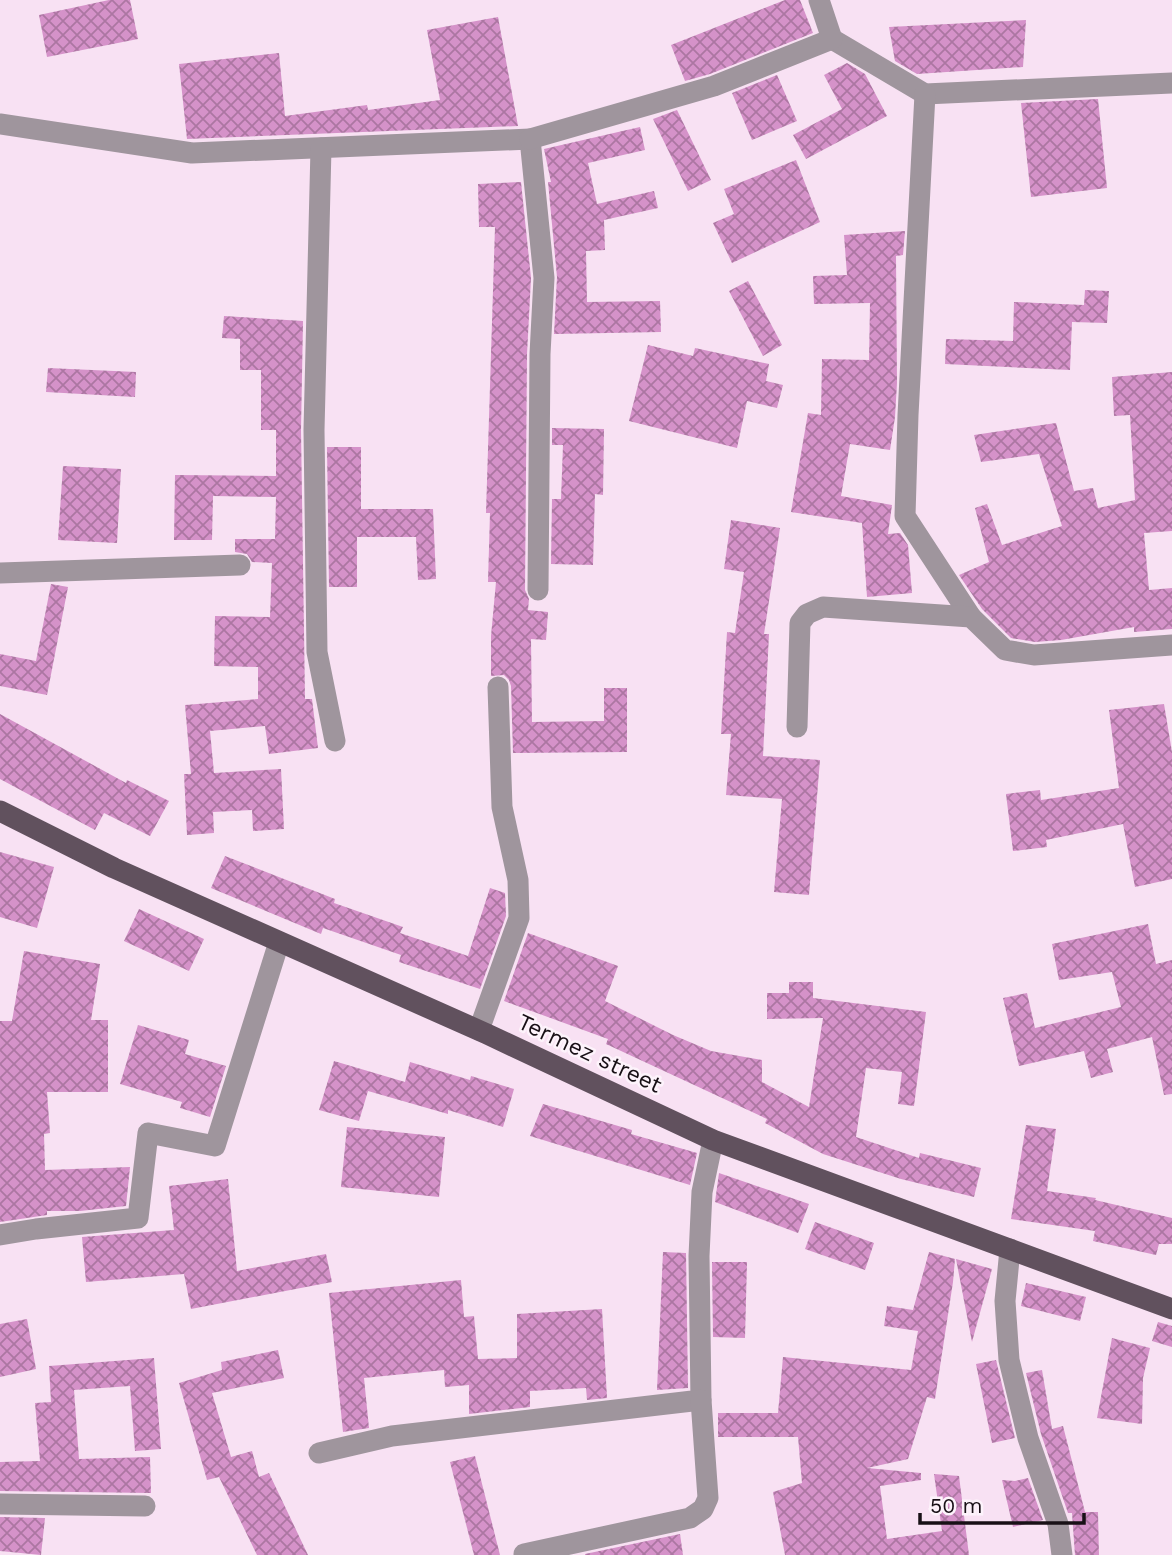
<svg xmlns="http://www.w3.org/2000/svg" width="1172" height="1555" font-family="'Work Sans',sans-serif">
<defs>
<pattern id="building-cross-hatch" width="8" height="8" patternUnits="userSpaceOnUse" patternTransform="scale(1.75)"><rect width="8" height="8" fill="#d592c9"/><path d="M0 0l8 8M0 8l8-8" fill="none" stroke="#ac76a2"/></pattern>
</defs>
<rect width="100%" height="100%" fill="#f8e1f3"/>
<g fill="url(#building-cross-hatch)">
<polygon points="109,0 130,0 138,39 47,57 39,15"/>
<polygon points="785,0 800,0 813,33 710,74 685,81 671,45"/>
<polygon points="498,17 518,126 187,139 179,64 279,53 285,116 367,105 368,110 440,100 427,30"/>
<polygon points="1026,20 1023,67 917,74 895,61 889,27"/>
<polygon points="847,63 865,74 887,116 806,159 793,135 842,109 824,75"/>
<polygon points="777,75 797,121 752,140 732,93"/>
<polygon points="1098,99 1107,188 1031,197 1021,103"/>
<polygon points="677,110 711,180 688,191 653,119"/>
<polygon points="640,127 645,150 588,163 597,204 654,191 658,208 604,220 605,250 586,251 587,302 660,301 661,332 554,334 557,277 548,182 551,182 544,149"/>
<polygon points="796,160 820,222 732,263 713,223 734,214 724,189"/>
<polygon points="521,182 531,278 527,354 525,590 529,599 528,610 548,612 546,640 531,639 532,722 604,721 604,688 627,688 627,752 513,753 511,686 509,680 504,675 491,676 491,636 496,582 488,582 490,513 486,513 495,227 479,227 478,184"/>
<polygon points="905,231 903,255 896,256 897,383 895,417 890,450 850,444 841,496 892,505 888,534 900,533 908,545 912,593 867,597 862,523 791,512 808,413 821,415 822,359 869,360 870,303 814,304 813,276 847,275 844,235"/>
<polygon points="748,281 782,345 763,356 729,291"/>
<polygon points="1085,290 1109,291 1107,323 1072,322 1070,370 945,364 946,339 1013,341 1014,302 1084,305"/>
<polygon points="224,316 303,321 301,430 305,699 312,699 318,748 269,754 265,726 210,731 214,773 281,769 284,829 253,831 252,810 213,812 214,833 187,835 184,774 191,774 185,705 258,699 258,667 214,666 215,616 270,617 272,563 252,562 247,554 235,552 235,539 275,539 276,497 213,496 212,540 174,540 175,475 276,476 276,430 261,430 261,370 240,370 240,339 222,338"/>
<polygon points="648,345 693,356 695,348 769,364 766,381 783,385 777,408 747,401 737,448 629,421"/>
<polygon points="48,368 136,372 135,397 46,392"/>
<polygon points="1172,372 1172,531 1144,533 1149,590 1172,588 1172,629 1134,632 1134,627 1061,640 1035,642 1011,638 982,609 959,575 989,562 975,508 987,504 1002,545 1062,526 1039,454 981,462 974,435 1056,423 1074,491 1093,488 1098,508 1135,500 1130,415 1114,416 1112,377"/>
<polygon points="552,428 604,429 603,495 595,494 593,565 551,564 552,499 561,499 563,445 552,445"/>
<polygon points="327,447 361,447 361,509 433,509 436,579 418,580 416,537 357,537 357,587 329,587"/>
<polygon points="63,466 121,469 117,543 58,540"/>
<polygon points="731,520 780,528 764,634 769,634 763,756 820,760 809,895 774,892 782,799 726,795 731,734 721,734 727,632 735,633 744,572 724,569"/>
<polygon points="51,584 68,587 47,695 0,686 0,654 36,661"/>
<polygon points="1164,704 1172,752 1172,879 1135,887 1123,824 1046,840 1047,847 1013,851 1006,794 1040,790 1041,800 1119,788 1109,710"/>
<polygon points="0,714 126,783 127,780 169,801 150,836 104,813 95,830 0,779"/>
<polygon points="0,852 54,867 37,928 0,917"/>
<polygon points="225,856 335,899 334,903 403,927 400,933 468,956 490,888 505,893 506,916 480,989 399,962 401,955 323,928 321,934 211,888"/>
<polygon points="139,909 204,939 189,971 124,941"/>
<polygon points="1148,924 1156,964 1172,960 1172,1094 1164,1095 1152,1037 1107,1049 1113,1072 1091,1078 1084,1051 1019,1066 1003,998 1027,993 1035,1028 1121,1007 1112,972 1059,980 1052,944"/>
<polygon points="528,933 618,966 605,1001 673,1035 711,1051 762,1060 762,1082 809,1107 823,1018 767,1019 767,993 789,993 789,982 813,982 813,998 926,1012 914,1106 898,1104 902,1072 866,1068 856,1137 919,1158 920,1153 981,1168 974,1197 901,1179 823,1154 765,1123 767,1119 606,1044 608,1039 504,1001"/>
<polygon points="24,951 100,964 91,1020 108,1020 108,1092 47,1092 50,1133 44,1134 45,1170 130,1167 126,1206 80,1211 47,1211 47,1215 0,1222 0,1021 12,1021"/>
<polygon points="138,1025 189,1040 185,1054 226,1066 210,1117 180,1108 182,1102 120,1084"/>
<polygon points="334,1061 405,1082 410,1062 470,1080 471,1076 514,1089 503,1127 448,1110 448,1114 368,1091 359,1121 319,1110"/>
<polygon points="543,1104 632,1130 631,1134 697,1153 690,1185 530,1136"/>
<polygon points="1026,1125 1056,1129 1047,1191 1096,1198 1095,1200 1172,1218 1172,1244 1159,1244 1156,1255 1093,1241 1095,1231 1011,1219"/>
<polygon points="347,1127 445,1137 439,1197 341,1187"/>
<polygon points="719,1173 809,1204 798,1233 715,1202"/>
<polygon points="228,1179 237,1271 326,1254 332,1282 191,1309 184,1274 86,1282 82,1237 174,1230 169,1186"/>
<polygon points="815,1222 874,1243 865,1270 805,1249"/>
<polygon points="663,1252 686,1253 688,1388 657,1390"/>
<polygon points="929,1252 955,1259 953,1282 935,1399 927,1397 908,1459 867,1468 921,1473 921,1480 880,1486 887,1539 942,1531 934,1474 959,1476 969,1555 785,1555 773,1492 802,1483 798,1437 718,1437 718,1413 778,1413 783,1357 911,1370 918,1331 884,1326 887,1306 913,1310"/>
<polygon points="956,1259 992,1269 972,1342"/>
<polygon points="712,1262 747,1262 745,1338 713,1337"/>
<polygon points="461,1280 464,1317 474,1316 478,1359 517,1358 517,1314 602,1309 607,1398 587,1400 586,1388 530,1391 530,1407 469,1414 469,1385 445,1387 444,1370 364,1378 369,1428 343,1432 329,1293"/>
<polygon points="1026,1283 1086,1297 1080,1321 1021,1306"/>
<polygon points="27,1319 36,1369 0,1377 0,1324"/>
<polygon points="1158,1322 1172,1326 1172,1347 1152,1341"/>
<polygon points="1112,1338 1150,1348 1143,1378 1142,1424 1097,1418"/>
<polygon points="278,1350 284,1378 212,1393 231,1457 252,1451 259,1477 269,1473 308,1555 257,1555 219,1477 207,1480 179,1383 222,1370 221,1362"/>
<polygon points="154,1358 161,1449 135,1451 130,1386 74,1390 79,1459 150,1457 151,1493 0,1491 0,1462 40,1461 35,1403 51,1402 49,1366"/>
<polygon points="996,1360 1015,1438 992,1443 976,1364"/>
<polygon points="1042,1370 1052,1429 1063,1426 1085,1512 1098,1512 1099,1555 1075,1555 1072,1513 1068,1513 1041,1434 1026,1373"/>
<polygon points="475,1456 500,1555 474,1555 450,1462"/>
<polygon points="1028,1478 1043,1520 1013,1527 1002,1480 1015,1481"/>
<polygon points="0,1517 45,1518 41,1555 0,1551"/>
<polygon points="680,1534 683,1555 585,1555 585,1554"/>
</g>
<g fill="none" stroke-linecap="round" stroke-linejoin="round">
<g stroke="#9f959d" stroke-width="21">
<polyline points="832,39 925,94 1172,83"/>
<polyline points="925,94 908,415 905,516 971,617"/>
<polyline points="0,124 192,153 530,139 544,278 540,354 538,590"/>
<polyline points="530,139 714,86 832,39 819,0"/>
<polyline points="321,148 314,430 317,652 335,741"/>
<polyline points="0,573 240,565"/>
<polyline points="797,727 800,623 807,614 823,607 971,617 1005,650 1034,655 1172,645"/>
<polyline points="479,1030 519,918 518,880 502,807 498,687"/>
<polyline points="0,1235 36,1229 138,1218 148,1133 215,1146 279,942"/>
<polyline points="1010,1249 1005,1301 1009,1360 1028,1438 1058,1524 1062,1555"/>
<polyline points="319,1453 392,1436 701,1400 699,1256 702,1192 713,1140"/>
<polyline points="0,1504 145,1506"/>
<polyline points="524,1554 690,1518 703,1509 708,1498 701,1400"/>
</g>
<polyline stroke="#61515e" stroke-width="21" points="0,811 114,868 487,1034 713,1140 1172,1309"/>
</g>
<g text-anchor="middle" stroke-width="5" stroke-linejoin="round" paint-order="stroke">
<g font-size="23" fill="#181016" stroke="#fdf3fb">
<text transform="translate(590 1053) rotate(25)" y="8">Termez street</text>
</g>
</g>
<path d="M920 1513v10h164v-10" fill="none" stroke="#181016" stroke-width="3.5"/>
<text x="930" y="1513" font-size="21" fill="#181016" stroke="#fdf3fb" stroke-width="5" paint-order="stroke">50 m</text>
</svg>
